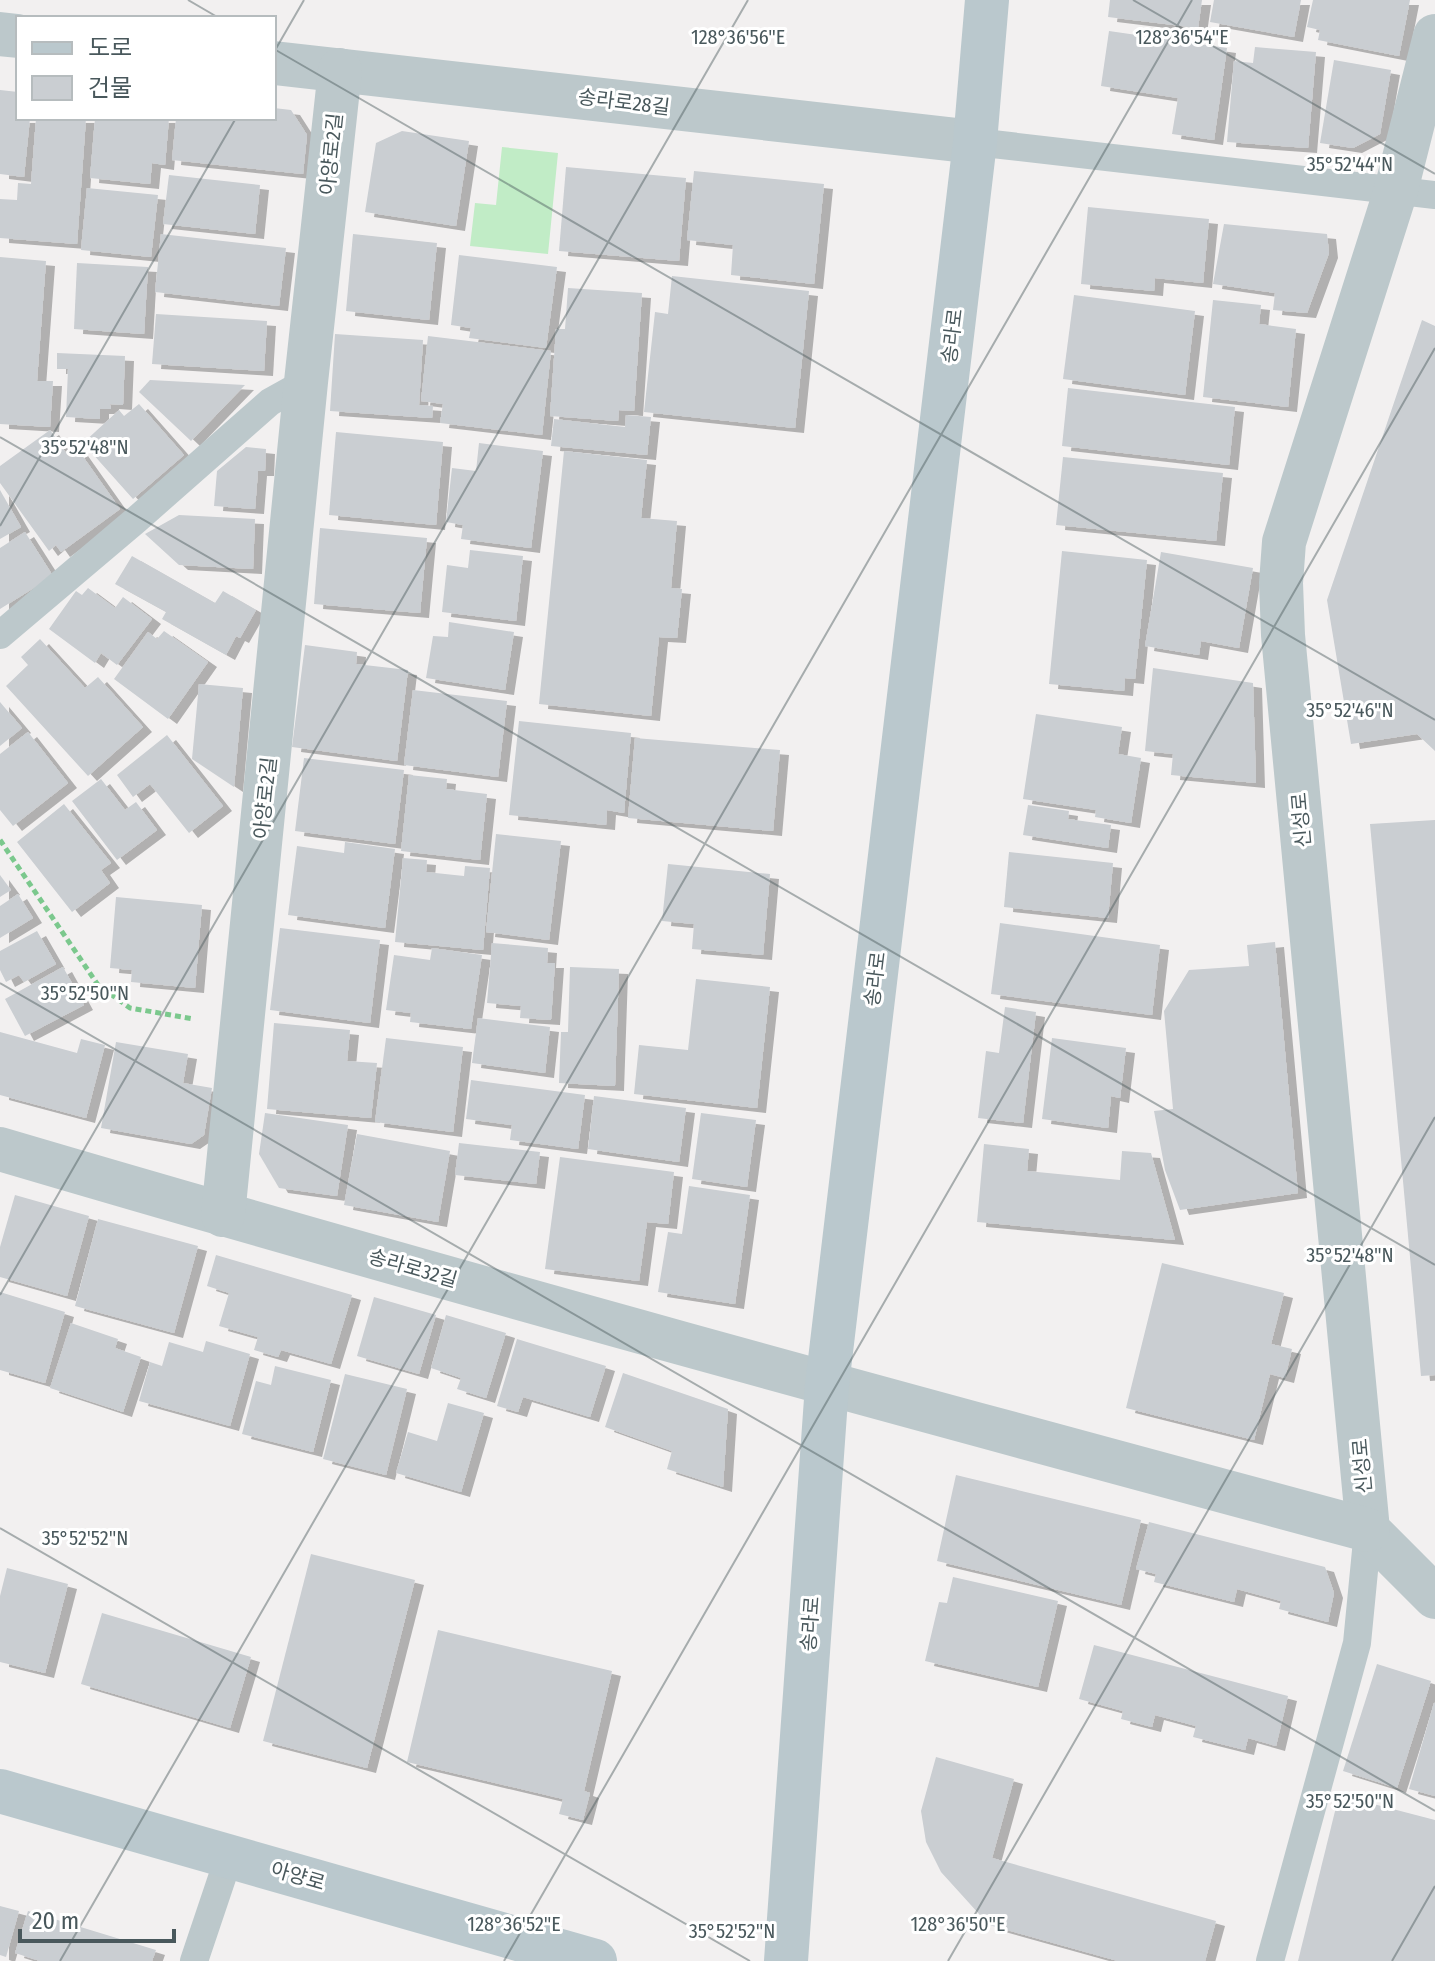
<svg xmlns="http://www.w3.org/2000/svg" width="1435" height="1961" font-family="'Fira Sans Condensed','Noto Sans KR',sans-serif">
<defs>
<filter id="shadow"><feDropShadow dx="9" dy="5" stdDeviation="0" flood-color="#0004"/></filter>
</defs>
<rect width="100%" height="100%" fill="#f2f0f0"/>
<polygon fill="#c1ecc6" points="502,147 558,153 548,254 470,246 475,203 496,205"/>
<g fill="#caced2" filter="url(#shadow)">
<polygon points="1110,0 1202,0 1198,28 1108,17"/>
<polygon points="1214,0 1301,0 1294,37 1210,22"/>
<polygon points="1313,0 1410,0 1399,56 1318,40 1320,30 1307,27"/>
<polygon points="1109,31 1227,48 1214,140 1172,134 1178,98 1101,86"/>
<polygon points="1255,47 1316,52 1308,148 1227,142 1234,61 1253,63"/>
<polygon points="1334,60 1391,70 1380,134 1353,148 1320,143"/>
<polygon points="0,90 18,92 18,118 30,118 24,177 0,174"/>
<polygon points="274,108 291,110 307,135 303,174 172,160 176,118 274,118"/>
<polygon points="36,118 86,118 77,244 0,238 0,199 17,200 18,183 31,184"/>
<polygon points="95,118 169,118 165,165 152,163 150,184 90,178"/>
<polygon points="402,131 469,141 456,226 365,212 376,143"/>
<polygon points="566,167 686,178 679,261 559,251"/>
<polygon points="694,171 824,184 814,284 731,275 733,245 687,240"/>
<polygon points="169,175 260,185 255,234 163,224"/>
<polygon points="87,188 158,195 151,257 81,250"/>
<polygon points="1088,207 1209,219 1203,283 1155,278 1154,291 1081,284"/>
<polygon points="1224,224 1327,234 1329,253 1307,313 1273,310 1275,293 1213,284"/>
<polygon points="161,234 286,248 279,306 155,292"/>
<polygon points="353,234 437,243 429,320 346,311"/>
<polygon points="459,255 557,267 546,348 469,338 471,328 451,325"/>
<polygon points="0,257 46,261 37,381 53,381 50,427 0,424"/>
<polygon points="77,263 148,267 144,334 74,329"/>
<polygon points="672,276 809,291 795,428 644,412 655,312 668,314"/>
<polygon points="568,288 642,293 634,411 619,410 618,421 550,416 556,329 565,329"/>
<polygon points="1074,295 1195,311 1185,395 1063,379"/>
<polygon points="1213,300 1261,305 1259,324 1296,329 1288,407 1203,397"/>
<polygon points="156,314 267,321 264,371 152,364"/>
<polygon points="1422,320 1435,326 1435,751 1417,734 1351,744 1327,600"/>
<polygon points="335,334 423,340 419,405 433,406 432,418 330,411"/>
<polygon points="428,336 551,351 542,435 440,423 443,404 421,401"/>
<polygon points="57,353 125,356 123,405 110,404 111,409 100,409 100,419 66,417 68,369 57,369"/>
<polygon points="150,380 245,385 191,441 139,392"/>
<polygon points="1068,388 1235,407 1229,465 1062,446"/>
<polygon points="139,404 184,455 133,499 83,443 119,410 124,416"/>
<polygon points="626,415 651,417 647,455 551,446 554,419 625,427"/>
<polygon points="50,430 69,457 79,451 120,509 61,552 56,545 49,551 0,483 0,466"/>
<polygon points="336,432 443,442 436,525 329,515"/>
<polygon points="479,443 543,451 531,548 461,539 463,525 446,522 452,468 476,471"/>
<polygon points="246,447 266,449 265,471 258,471 255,509 214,506 217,471"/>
<polygon points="564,451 647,460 641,518 677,521 671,588 682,589 677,638 659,637 651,716 539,704"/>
<polygon points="1063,457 1223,473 1216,541 1056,525"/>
<polygon points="0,490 21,527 0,539"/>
<polygon points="179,515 255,519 253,569 179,565 145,534"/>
<polygon points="320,528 427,538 420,613 314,604"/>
<polygon points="25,532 53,576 0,609 0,548"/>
<polygon points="470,550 523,556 516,621 442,612 447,565 468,568"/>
<polygon points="1062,551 1147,560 1135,679 1125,678 1124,691 1049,684"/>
<polygon points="1161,552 1253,568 1239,648 1201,641 1199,655 1145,646"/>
<polygon points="132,556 215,603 223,591 256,610 240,638 236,636 226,655 162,619 166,612 115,584"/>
<polygon points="88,588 115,608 123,597 152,619 117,665 101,653 95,663 49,629 76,591 82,595"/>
<polygon points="449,622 514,632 505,690 426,678 433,636 448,637"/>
<polygon points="164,631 208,662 168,719 114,679 148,632 157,639"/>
<polygon points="40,639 85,688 98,677 143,727 88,776 6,686 28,665 21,657"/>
<polygon points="305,645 357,652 356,664 408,670 397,761 292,747"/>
<polygon points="1153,668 1253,683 1256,783 1171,775 1173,754 1145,751"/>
<polygon points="199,684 243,688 234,787 192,759"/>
<polygon points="413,690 507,701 498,777 404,765"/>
<polygon points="0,702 22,728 0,746"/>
<polygon points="1036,714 1122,727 1118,754 1141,758 1131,823 1095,817 1096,810 1023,799"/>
<polygon points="519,721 631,733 624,813 607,810 606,825 509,815"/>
<polygon points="28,732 68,783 13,826 0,810 0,754"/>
<polygon points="167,735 223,806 189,833 150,784 133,797 117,775"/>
<polygon points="635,738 780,750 773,831 628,818"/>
<polygon points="304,758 404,770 395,844 295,831"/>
<polygon points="409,775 447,779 446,789 487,794 480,860 401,851"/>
<polygon points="101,779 125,810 136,802 157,830 117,860 72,801"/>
<polygon points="64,804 111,863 101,870 110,883 72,912 17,842"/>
<polygon points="1028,805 1069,811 1068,819 1111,825 1108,848 1023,835"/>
<polygon points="1435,820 1435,1375 1421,1376 1370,824"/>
<polygon points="496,834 561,841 549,940 486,932"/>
<polygon points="345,842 395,849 385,928 288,915 297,846 344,853"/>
<polygon points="1009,852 1113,863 1108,918 1004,907"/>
<polygon points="403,858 427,860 426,872 464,876 465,866 490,868 483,950 395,942"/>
<polygon points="668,864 770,874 763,955 692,949 694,924 662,921"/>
<polygon points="0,875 11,890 0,897"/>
<polygon points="18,894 33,918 0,938 0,906"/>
<polygon points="116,897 202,905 195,988 131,982 132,970 110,968"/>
<polygon points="1000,923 1160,945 1152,1015 991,994"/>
<polygon points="280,928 380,940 370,1023 270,1010"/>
<polygon points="37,931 56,964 24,982 19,975 6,982 0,970 0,951"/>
<polygon points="1275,942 1298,1193 1180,1210 1165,1170 1154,1111 1173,1109 1164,1011 1189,970 1249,966 1247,945"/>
<polygon points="492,943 548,948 547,963 555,963 551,1020 520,1018 521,1006 487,1003"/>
<polygon points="432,948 482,955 471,1029 410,1022 411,1013 386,1010 394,955 430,960"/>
<polygon points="63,967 84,1005 25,1036 5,999"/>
<polygon points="570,967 619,969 615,1086 559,1083 561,1032 568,1032"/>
<polygon points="696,979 770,987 757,1108 634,1094 639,1045 688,1050"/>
<polygon points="1005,1007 1036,1012 1023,1123 978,1118 986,1051 999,1053"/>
<polygon points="478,1018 550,1027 545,1073 472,1063"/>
<polygon points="274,1023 350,1030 347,1061 377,1063 371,1118 267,1109"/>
<polygon points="0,1032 77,1053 81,1039 105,1045 86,1118 0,1095"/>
<polygon points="386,1038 463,1047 453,1132 375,1122"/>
<polygon points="1052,1038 1126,1048 1120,1098 1111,1096 1108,1128 1042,1119"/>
<polygon points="116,1042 188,1054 183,1083 212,1088 204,1135 191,1144 101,1128"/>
<polygon points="471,1080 585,1095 578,1149 510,1140 512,1125 466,1119"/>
<polygon points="594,1096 686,1108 679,1162 588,1149"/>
<polygon points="265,1113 348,1125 337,1196 279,1188 259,1154"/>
<polygon points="701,1113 756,1120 747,1187 692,1179"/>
<polygon points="357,1134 450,1151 438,1222 344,1205"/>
<polygon points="459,1143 540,1152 536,1184 455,1175"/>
<polygon points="984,1144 1029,1149 1027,1171 1120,1180 1122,1151 1151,1153 1175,1240 977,1222"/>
<polygon points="560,1157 674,1172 668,1224 647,1222 639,1281 545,1269"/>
<polygon points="689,1186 750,1195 735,1304 658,1292 668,1232 682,1234"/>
<polygon points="15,1195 89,1216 67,1296 0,1277 0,1247"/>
<polygon points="98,1219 198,1246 174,1333 75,1306"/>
<polygon points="216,1255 352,1295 331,1364 281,1350 278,1357 254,1350 258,1337 219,1326 229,1293 207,1286"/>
<polygon points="1162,1263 1284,1293 1271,1344 1292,1349 1285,1378 1270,1374 1254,1440 1126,1408"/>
<polygon points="0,1292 65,1312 45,1383 0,1370"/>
<polygon points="374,1297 436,1315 419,1374 357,1356"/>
<polygon points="446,1315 506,1333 486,1398 457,1389 461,1378 431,1368"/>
<polygon points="71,1323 118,1339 115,1348 141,1357 123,1412 50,1388"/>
<polygon points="517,1339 606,1366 590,1417 523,1397 518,1412 497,1406"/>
<polygon points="206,1341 250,1354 230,1426 139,1401 150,1362 162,1366 169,1342 203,1352"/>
<polygon points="275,1366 331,1380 313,1452 242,1434 256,1381 271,1385"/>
<polygon points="623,1373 728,1409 723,1487 667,1469 672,1451 605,1427"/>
<polygon points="345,1374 407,1389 386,1475 323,1459"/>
<polygon points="448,1403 484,1413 461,1492 396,1473 408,1432 437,1441"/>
<polygon points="956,1475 1141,1520 1121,1605 937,1561"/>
<polygon points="1149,1522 1325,1567 1334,1593 1328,1622 1279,1609 1281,1601 1237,1589 1234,1602 1154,1582 1156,1574 1136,1569"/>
<polygon points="311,1554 415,1580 367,1768 263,1741"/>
<polygon points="7,1568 68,1584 45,1673 0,1662 0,1596"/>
<polygon points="953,1577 1058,1601 1038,1687 925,1661 939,1602 947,1603"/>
<polygon points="102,1613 251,1657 230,1728 81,1684"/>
<polygon points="438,1630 612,1671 584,1791 590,1793 583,1820 559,1814 563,1799 407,1762"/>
<polygon points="1094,1645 1288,1696 1276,1746 1248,1738 1245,1750 1193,1737 1196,1726 1155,1715 1152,1727 1121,1719 1123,1711 1079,1699"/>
<polygon points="1377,1664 1431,1681 1397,1788 1343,1771"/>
<polygon points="1434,1703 1435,1703 1435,1796 1409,1789"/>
<polygon points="936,1757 1014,1779 992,1858 1216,1921 1205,1961 1118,1961 989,1925 941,1872 926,1842 921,1811"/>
<polygon points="1339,1795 1435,1820 1435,1961 1298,1961"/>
<polygon points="0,1906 19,1911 6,1957 0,1955"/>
<polygon points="28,1911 156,1950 152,1961 40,1961 15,1953"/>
</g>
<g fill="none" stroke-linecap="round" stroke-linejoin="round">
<polyline stroke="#7bc88d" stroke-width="5" stroke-dasharray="6 4" stroke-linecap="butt" points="0,840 98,985 130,1008 194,1019"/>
<g stroke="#bcc8cb" stroke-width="28">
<polyline points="975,142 1435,195"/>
<polyline points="0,635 136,520 270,402 306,382"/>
<polyline points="194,1961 229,1857"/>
<polyline points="1270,1961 1357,1643 1368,1530"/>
</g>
<g stroke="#bcc8cb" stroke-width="44">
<polyline points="0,34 18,36"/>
<polyline points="1435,36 1396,190 1284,542 1281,583 1283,635 1368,1530 1435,1597"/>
<polyline points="274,63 975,142"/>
<path d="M0,1149C454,1283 911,1407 1368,1530"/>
<polyline points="223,1215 306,382 340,70"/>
</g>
<g stroke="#bac8cd" stroke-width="44">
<polyline points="0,1791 595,1961"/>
<polyline points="786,1961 827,1385 975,142 987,0"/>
</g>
</g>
<path fill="none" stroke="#49585c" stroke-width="2" stroke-opacity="0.45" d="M188,0L219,18M1133,0L1435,174M274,49L1435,720M274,52L304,0M0,437L1435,1265M0,526L236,118M0,983L1435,1811M0,1295L748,0M0,1528L750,1961M60,1961L1192,0M504,1961L1435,348M948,1961L1435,1117M1392,1961L1435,1886"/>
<g text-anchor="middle" stroke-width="6" stroke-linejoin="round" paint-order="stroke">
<g font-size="20" fill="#49585c" stroke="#fff">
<text transform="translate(624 102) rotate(7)" y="7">송라로28길</text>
<text transform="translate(331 154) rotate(-84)" y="7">아양로2길</text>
<text transform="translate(952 336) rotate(-83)" y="7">송라로</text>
<text transform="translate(265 798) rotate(-84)" y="7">아양로2길</text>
<text transform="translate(1301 820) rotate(-95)" y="7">신성로</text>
<text transform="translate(875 979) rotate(-83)" y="7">송라로</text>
<text transform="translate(413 1268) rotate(16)" y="7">송라로32길</text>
<text transform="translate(1362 1466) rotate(-95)" y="7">신성로</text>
<text transform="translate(810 1624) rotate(-86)" y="7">송라로</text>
<text transform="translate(298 1876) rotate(16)" y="7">아양로</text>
</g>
</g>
<g font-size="20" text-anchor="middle" fill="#49585c" stroke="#fff" stroke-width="6" stroke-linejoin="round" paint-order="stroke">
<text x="738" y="44">128°36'56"E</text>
<text x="1182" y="44">128°36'54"E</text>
<text x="1350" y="171">35°52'44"N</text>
<text x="85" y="454">35°52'48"N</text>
<text x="1350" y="717">35°52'46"N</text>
<text x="85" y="1000">35°52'50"N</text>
<text x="1350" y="1262">35°52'48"N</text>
<text x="85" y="1545">35°52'52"N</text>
<text x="1350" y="1808">35°52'50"N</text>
<text x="514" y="1931">128°36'52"E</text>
<text x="958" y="1931">128°36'50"E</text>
<text x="732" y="1938">35°52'52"N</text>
</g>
<rect x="16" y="16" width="260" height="104" fill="#ffffff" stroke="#b6bcbe" stroke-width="2"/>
<rect x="32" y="42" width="40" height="12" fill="#bac8cd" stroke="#b6bcbe" stroke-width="2"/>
<text x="88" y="56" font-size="24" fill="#49585c">도로</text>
<rect x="32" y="76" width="40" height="24" fill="#caced2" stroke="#b6bcbe" stroke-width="2"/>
<text x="88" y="96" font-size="24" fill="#49585c">건물</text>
<path d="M20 1929v12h154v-12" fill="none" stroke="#49585c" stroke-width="4"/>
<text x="32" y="1929" font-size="24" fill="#49585c" stroke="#ffffff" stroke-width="6" paint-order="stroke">20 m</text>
</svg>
